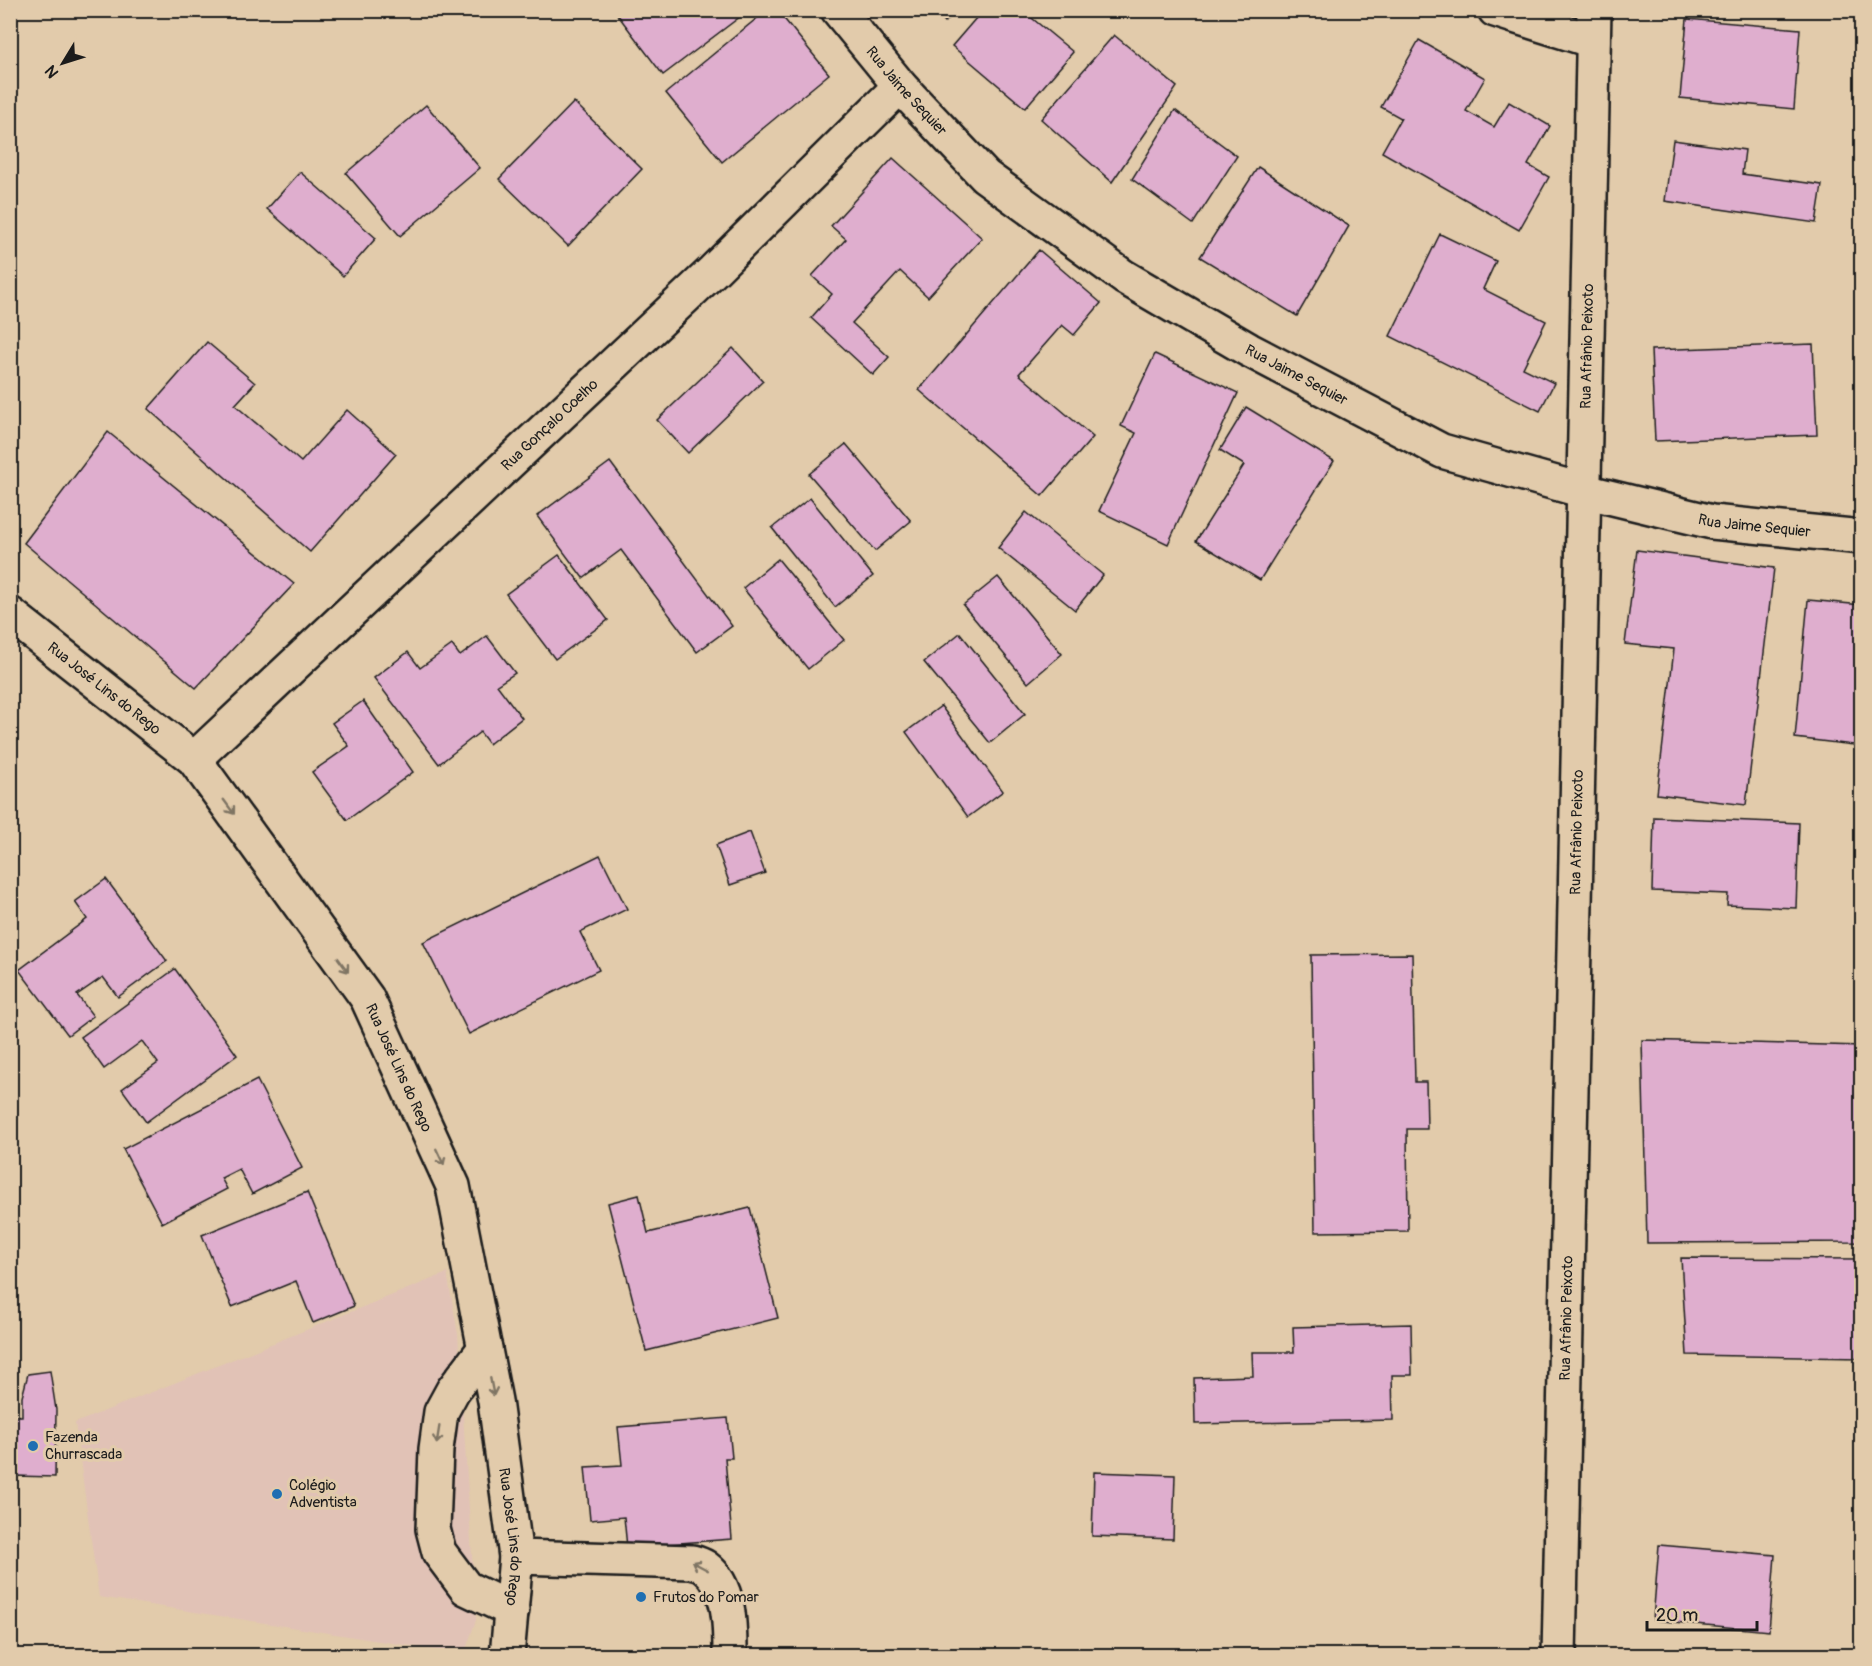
<svg xmlns="http://www.w3.org/2000/svg" width="1872" height="1666" font-family="Pangolin,sans-serif">
<rect width="100%" height="100%" fill="#e2cbab"/>
<filter id="ink" filterUnits="userSpaceOnUse"><feTurbulence type="fractalNoise" baseFrequency=".0167" numOctaves="2"/><feDisplacementMap in="SourceGraphic" scale="12" xChannelSelector="R" yChannelSelector="G"/><feConvolveMatrix kernelMatrix="1 2 1 2 8 2 1 2 1" color-interpolation-filters="sRGB"/></filter>
<g filter="url(#ink)">
<polygon fill="#e1c2b6" points="447,1273 458,1334 476,1620 466,1649 456,1653 99,1597 75,1423"/>
<g fill="#dfaece" stroke="#1c1c1c" stroke-width="1.5">
<polygon points="614,10 749,10 663,75"/>
<polygon points="767,10 777,10 829,74 722,162 666,93"/>
<polygon points="935,10 958,10 945,22"/>
<polygon points="983,10 1022,10 1073,52 1025,108 952,46"/>
<polygon points="1687,19 1800,29 1794,109 1680,98"/>
<polygon points="1114,35 1177,87 1112,182 1041,119"/>
<polygon points="1419,40 1485,78 1466,111 1494,127 1509,102 1550,126 1528,165 1549,177 1519,230 1382,152 1401,118 1381,107"/>
<polygon points="574,102 642,169 568,246 499,179"/>
<polygon points="426,105 480,168 400,236 346,173"/>
<polygon points="1175,110 1237,156 1193,224 1132,179"/>
<polygon points="1673,140 1745,150 1742,174 1822,185 1816,223 1665,201"/>
<polygon points="893,158 982,238 928,297 900,271 852,323 889,357 873,375 811,318 832,294 812,276 846,239 831,226"/>
<polygon points="1258,167 1349,226 1297,316 1200,257"/>
<polygon points="300,172 376,238 343,276 267,209"/>
<polygon points="1440,234 1496,261 1483,289 1546,321 1523,368 1554,383 1540,411 1390,336"/>
<polygon points="1039,250 1101,303 1074,335 1062,325 1019,374 1093,437 1042,496 919,390"/>
<polygon points="207,342 255,383 235,405 301,462 347,410 396,454 310,552 148,409"/>
<polygon points="1813,344 1817,435 1655,441 1651,350"/>
<polygon points="733,348 763,381 688,453 657,420"/>
<polygon points="1155,354 1238,393 1168,544 1099,511 1136,433 1121,426"/>
<polygon points="1246,407 1334,461 1260,580 1196,541 1244,465 1220,450"/>
<polygon points="108,432 294,584 196,688 24,543"/>
<polygon points="846,444 911,521 875,551 809,474"/>
<polygon points="610,462 732,626 697,652 621,550 583,578 537,516"/>
<polygon points="810,498 873,576 835,607 772,528"/>
<polygon points="1026,512 1103,575 1075,610 998,548"/>
<polygon points="1637,550 1774,568 1746,805 1657,794 1674,649 1625,644"/>
<polygon points="559,555 608,620 555,659 506,594"/>
<polygon points="778,559 844,640 808,669 743,588"/>
<polygon points="998,577 1062,654 1028,683 963,605"/>
<polygon points="1808,600 1862,605 1862,746 1795,738"/>
<polygon points="960,633 1025,714 990,743 924,662"/>
<polygon points="487,636 515,673 497,685 522,718 489,744 480,732 439,764 374,678 408,652 420,668 452,645 460,656"/>
<polygon points="363,701 413,772 347,820 312,772 349,746 332,723"/>
<polygon points="941,706 1003,791 968,817 906,732"/>
<polygon points="1654,817 1799,823 1796,908 1727,905 1728,894 1652,891"/>
<polygon points="750,832 765,873 730,885 716,845"/>
<polygon points="600,855 627,909 580,932 599,970 469,1034 423,942"/>
<polygon points="106,879 167,961 118,997 103,977 77,995 93,1016 68,1035 19,970 87,919 75,902"/>
<polygon points="1412,954 1415,1082 1426,1082 1427,1129 1407,1129 1408,1231 1315,1232 1311,955"/>
<polygon points="175,969 237,1055 146,1122 122,1089 158,1063 142,1041 104,1069 81,1037"/>
<polygon points="1642,1040 1862,1046 1862,1242 1647,1243"/>
<polygon points="257,1080 302,1168 252,1194 239,1169 221,1178 227,1189 162,1223 123,1149"/>
<polygon points="307,1192 354,1306 313,1323 296,1281 232,1307 202,1235"/>
<polygon points="639,1195 648,1233 750,1208 778,1318 646,1351 608,1203"/>
<polygon points="1681,1258 1862,1259 1862,1358 1687,1355"/>
<polygon points="1411,1324 1412,1375 1392,1375 1393,1420 1195,1424 1194,1378 1253,1376 1252,1352 1294,1352 1293,1327"/>
<polygon points="50,1371 56,1410 55,1477 15,1476 14,1531 10,1531 10,1416 22,1416 22,1397 28,1374"/>
<polygon points="728,1418 732,1458 725,1458 732,1539 627,1547 624,1517 590,1520 585,1467 622,1465 618,1427"/>
<polygon points="1094,1472 1175,1475 1173,1539 1092,1536"/>
<polygon points="1659,1545 1775,1555 1769,1631 1653,1620"/>
</g>
<g fill="none" stroke-linecap="round" stroke-linejoin="round">
<defs>
<g id="minor">
<path id="s1" d="M838,10L900,86L985,176L1124,277L1249,350L1442,451L1584,491L1712,522L1862,537"/>
<polyline points="1495,10 1593,41"/>
<path id="s2" d="M10,614L194,759L367,998L453,1186L495,1401L516,1557L507,1656"/>
<path id="s3" d="M194,759L713,271L900,86"/>
<polyline points="485,1348 453,1390 441,1412 436,1449 433,1529 439,1552 466,1588 512,1610"/>
<path d="M516,1557L692,1562C696,1563 702,1565 705,1567C731,1586 730,1628 730,1656"/>
<path id="s4" d="M1559,1656L1594,10"/>
</g>
</defs>
<use href="#minor" stroke="#1c1c1c" stroke-width="38"/>
<use href="#minor" stroke="#e2cbab" stroke-width="33"/>
</g>
<defs><path id="oneway-shaft" d="M-6 0H5M1.5-3L5.5 0L1.5 3" fill="none" stroke-width="1.6" stroke-linecap="round" stroke-linejoin="round" transform="scale(1.5)"/></defs>
<g stroke="#7f7464">
<use href="#oneway-shaft" transform="translate(229 807) rotate(54)"/>
<use href="#oneway-shaft" transform="translate(343 965) rotate(54)"/>
<use href="#oneway-shaft" transform="translate(440 1157) rotate(65)"/>
<use href="#oneway-shaft" transform="translate(492 1387) rotate(79)"/>
<use href="#oneway-shaft" transform="translate(438 1435) rotate(99)"/>
<use href="#oneway-shaft" transform="translate(700 1566) rotate(-152)"/>
</g>
</g>
<g fill="#1f6fb2" stroke="#e2cbab" stroke-width="2">
<circle cx="33" cy="1446" r="6"/>
<circle cx="277" cy="1494" r="6"/>
<circle cx="641" cy="1597" r="6"/>
</g>
<g text-anchor="middle" stroke-width="6" stroke-linejoin="round" paint-order="stroke">
<g font-size="15" fill="#1c1c1c" stroke="#e2cbab">
<text dy="5" stroke="none"><textPath href="#s1" startOffset="106">Rua Jaime Sequier</textPath></text>
<text dy="5" stroke="none"><textPath href="#s4" startOffset="1310">Rua Afrânio Peixoto</textPath></text>
<text dy="5" stroke="none"><textPath href="#s1" startOffset="592">Rua Jaime Sequier</textPath></text>
<text dy="5" stroke="none"><textPath href="#s3" startOffset="488">Rua Gonçalo Coelho</textPath></text>
<text dy="5" stroke="none"><textPath href="#s1" startOffset="1078">Rua Jaime Sequier</textPath></text>
<text dy="5" stroke="none"><textPath href="#s2" startOffset="120">Rua José Lins do Rego</textPath></text>
<text dy="5" stroke="none"><textPath href="#s4" startOffset="824">Rua Afrânio Peixoto</textPath></text>
<text dy="5" stroke="none"><textPath href="#s2" startOffset="606">Rua José Lins do Rego</textPath></text>
<text dy="5" stroke="none"><textPath href="#s4" startOffset="338">Rua Afrânio Peixoto</textPath></text>
<text dy="5" stroke="none"><textPath href="#s2" startOffset="1092">Rua José Lins do Rego</textPath></text>
</g>
<g font-size="15" fill="#1c1c1c" stroke="#e2cbab" text-anchor="start">
<text x="45" y="1442">Fazenda<tspan x="45" dy="17">Churrascada</tspan></text>
<text x="289" y="1490">Colégio<tspan x="289" dy="17">Adventista</tspan></text>
<text x="653" y="1602">Frutos do Pomar</text>
</g>
</g>
<rect width="1872" height="1666" fill="none" stroke="#e2cbab" stroke-width="36"/>
<rect x="18" y="18" width="1836" height="1630" fill="none" stroke="#1c1c1c" stroke-width="2" filter="url(#ink)"/>
<g transform="translate(63 63) rotate(232)" stroke="#e2cbab" stroke-width="4.5" paint-order="stroke">
<path d="M0-4.5L10 22L0 15L-10 22Z" fill="#1c1c1c"/>
<text y="-9" font-size="16" font-weight="bold" text-anchor="middle" fill="#1c1c1c">N</text>
</g>
<path d="M1647 1621v9h110v-9" fill="none" stroke="#1c1c1c" stroke-width="3"/>
<text x="1656" y="1621" font-size="18" fill="#1c1c1c" stroke="#e2cbab" stroke-width="4.5" paint-order="stroke">20 m</text>
</svg>
